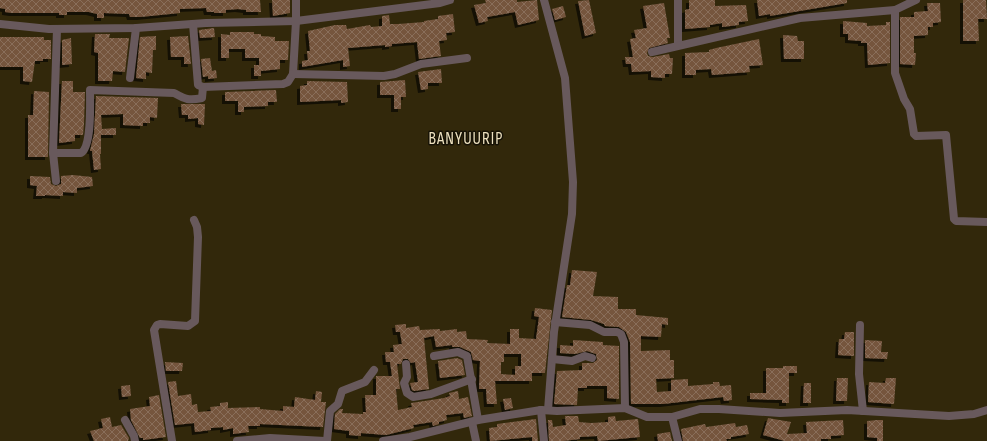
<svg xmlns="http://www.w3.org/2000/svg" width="987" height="441" font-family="'Sofia Sans Condensed',sans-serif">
<defs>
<pattern id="building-cross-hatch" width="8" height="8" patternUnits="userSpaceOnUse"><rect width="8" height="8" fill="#74553e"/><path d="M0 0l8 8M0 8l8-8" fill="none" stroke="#896e5a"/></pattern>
<filter id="shadow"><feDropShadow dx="-3" dy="3" stdDeviation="0" flood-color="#0009"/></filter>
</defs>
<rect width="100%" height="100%" fill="#32280b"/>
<g fill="url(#building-cross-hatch)" fill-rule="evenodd" filter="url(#shadow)">
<polygon points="0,0 260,0 261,12 246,12 246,10 238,9 226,10 226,13 214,13 214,12 207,12 206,8 180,9 180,13 140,17 130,17 129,14 104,13 104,18 97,18 97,14 89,12 67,12 67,15 59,15 59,13 12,13 5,12 5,9 0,8"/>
<polygon points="272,0 290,0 290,13 273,16"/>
<polygon points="485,0 517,0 517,2 537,0 539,20 518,25 515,12 487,17 488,21 479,23 474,5 486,3"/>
<polygon points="589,0 596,33 585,36 578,1"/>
<polygon points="689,0 715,0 715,6 746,5 748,21 739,22 739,25 722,27 722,23 710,25 710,27 685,29 685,10 689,9"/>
<polygon points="757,0 847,0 847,3 770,16 770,14 759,16"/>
<polygon points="963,0 986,0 987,19 978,19 979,41 963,41"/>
<polygon points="664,3 670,38 667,38 668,43 649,48 647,53 648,56 653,57 669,54 670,58 673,58 672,74 665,74 665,78 651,77 651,71 632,72 631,64 626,64 625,57 633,57 630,39 636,38 634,30 647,28 643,6"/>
<polygon points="927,3 940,3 941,22 933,23 933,27 928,27 928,35 914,36 914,53 916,53 915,65 900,64 900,17 914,17 914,12 928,11"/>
<polygon points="563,6 566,17 555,20 552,9"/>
<polygon points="453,14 455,32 446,33 447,40 439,41 441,56 419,59 417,42 392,44 392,46 385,47 385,45 348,48 350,66 343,67 343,60 302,67 302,61 308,60 307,51 310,51 308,31 335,25 346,25 347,29 370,25 371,27 382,26 382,16 389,15 390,24 398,24 424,22 424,21 438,19 438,16"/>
<polygon points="843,21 867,23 867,26 886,25 886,22 890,22 890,63 868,65 867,43 861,43 861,41 848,40 848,34 843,34"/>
<polygon points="214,28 215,37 200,38 199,30"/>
<polygon points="230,32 254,32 254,34 261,34 261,36 275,37 275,41 289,41 288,60 280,60 280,69 261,71 261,76 254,76 254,65 259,65 259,58 245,58 245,49 229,49 229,58 221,58 221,34 230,35"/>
<polygon points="95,34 110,34 109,38 129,38 125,72 113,71 112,81 98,81 98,53 94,52"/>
<polygon points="783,35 797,36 798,41 804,41 804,59 784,59"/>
<polygon points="156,36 156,50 153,50 152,73 146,72 146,79 136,78 140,37"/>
<polygon points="188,36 191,64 184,64 184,57 171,57 170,37"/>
<polygon points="0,37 44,37 44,40 51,40 51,59 43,59 43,61 35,61 32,82 23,81 23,67 0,67"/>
<polygon points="71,38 72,64 62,65 62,40"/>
<polygon points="759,39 763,65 749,66 750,72 712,75 711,69 696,70 696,75 685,75 685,53 709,52 709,50 716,48"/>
<polygon points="210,58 212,71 216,70 217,78 208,79 208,76 203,77 201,59"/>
<polygon points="441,69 442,83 428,83 428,89 421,90 418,72"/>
<polygon points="405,80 406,97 401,97 401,109 394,109 394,95 380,95 380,82"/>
<polygon points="62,81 73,81 73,92 85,92 84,124 83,135 75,135 75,141 59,143"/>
<polygon points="307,81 347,82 348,102 341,103 341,100 300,102 300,86 307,85"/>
<polygon points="276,90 277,102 268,102 268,106 244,107 244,112 238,112 238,101 225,101 225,92"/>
<polygon points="34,91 49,92 48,157 28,157 28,115 33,115"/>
<polygon points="96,96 158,98 157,118 150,117 150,123 143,123 143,126 123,125 123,114 101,115 102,129 116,128 116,135 101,135 101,154 100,154 101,169 94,170 92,151 90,151 94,134"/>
<polygon points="181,104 205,104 204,125 198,124 198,118 188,119 188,115 182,115"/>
<polygon points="73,175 92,177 93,186 77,188 77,193 63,192 63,196 45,195 45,196 36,196 37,186 30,185 30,176 50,177 51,184 56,186 61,184 61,176"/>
<polygon points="572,270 597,272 593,296 618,297 618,309 636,309 636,315 668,318 668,325 662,324 661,337 641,336 641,351 670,350 670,360 674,360 674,378 656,379 657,392 671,391 671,380 688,379 688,386 713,384 713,382 719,382 720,386 731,385 732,400 724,401 723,397 663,404 631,404 630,342 626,332 619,327 605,326 604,324 591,320 562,317 567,285 570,285"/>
<path d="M535,308L552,310L545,373H532V381H495L497,404H487L486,389H479L480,361L473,360L471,352L460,347H452V345L436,347L434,336L424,338L429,389L414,391L412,390L410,383L418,382L415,362L411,363L408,359H403L401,364H397L400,389H396L398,410L412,407L411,403L444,398L450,396L449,393L458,391L459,399L468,397L472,416L464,418L463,413L446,415L447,420L439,422V424L433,426L432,422L413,425L414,428L386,435L361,433V436L349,435V431L334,429L335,414L340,409H343L342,413L363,414V412H366L365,395H376V376H392L390,362H386L385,352H394L393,345L402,344L400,332H396L395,325L406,324V328L419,326L420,330L440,329V331L457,329V332L466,331L467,339L488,340L487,343L510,344V329H519V338L536,339L539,317L534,316ZM504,354H521V366H515V375L501,374V362H504Z"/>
<polygon points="845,332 854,332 854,356 838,355 839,339 844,339"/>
<polygon points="573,340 603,342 603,345 619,346 619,399 607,398 607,386 587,386 587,388 578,388 577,405 554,404 557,371 582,370 582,363 593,363 597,360 596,354 587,351 575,354 560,353 560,345 573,346"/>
<polygon points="865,340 882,341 881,352 888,352 887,359 865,358"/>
<polygon points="457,358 462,360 465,375 440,378 438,361"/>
<polygon points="165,362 183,363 182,371 166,371"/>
<polygon points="783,366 797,366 797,373 789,373 789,403 782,403 782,400 750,399 750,393 766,393 766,368 783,368"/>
<polygon points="837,378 848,378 847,401 836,401"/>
<polygon points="886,378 896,378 894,404 868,402 869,382 885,383"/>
<polygon points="176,381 178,396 191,394 192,405 197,404 198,412 211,411 210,407 220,406 220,403 228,402 228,408 260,407 260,409 283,411 283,406 294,407 295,397 315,400 316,391 322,392 321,402 326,402 323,427 260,424 260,426 248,426 249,432 233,434 233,428 223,430 223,427 211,428 211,430 195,432 194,423 175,425 168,382"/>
<polygon points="804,383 811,383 811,403 803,403"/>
<polygon points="130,385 131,396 122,397 121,386"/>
<polygon points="159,395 166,437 143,440 143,438 140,438 131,420 130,409 150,406 149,397"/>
<polygon points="511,398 513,408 505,410 503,399"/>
<polygon points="565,416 578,416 579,422 591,423 608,422 608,417 615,416 616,421 638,419 640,437 598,441 597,436 580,437 580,439 563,441 549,441 548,420 552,420 553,427 566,425"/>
<polygon points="110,417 112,427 121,425 129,438 128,441 94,441 90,431 103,428 101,419"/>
<polygon points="768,418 791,422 787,434 807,433 806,422 843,420 844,435 831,436 831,439 821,439 821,441 785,441 763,435"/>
<polygon points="536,419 538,441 532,441 532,437 490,441 489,428 497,427 497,424"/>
<polygon points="877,420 883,420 883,441 877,441 877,438 867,437 867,421"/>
<polygon points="735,423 736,427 747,425 749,434 731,437 731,439 726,439 727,441 683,441 681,429 705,424 706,427"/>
<polygon points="669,432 670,432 672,441 658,441 657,434"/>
</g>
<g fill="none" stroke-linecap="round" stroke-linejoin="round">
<g stroke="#68595c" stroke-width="8">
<polyline points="544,0 565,78 573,182 572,214 554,332 548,410"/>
<polyline points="895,10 895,73 904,99 910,109 914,134 916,136 946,135 954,219 956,221 987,222"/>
<polyline points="0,24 49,29 136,28 206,23 296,21 440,3 450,0"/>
<polyline points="193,24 198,85 203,87 283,84 288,82 293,74 296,21 296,0"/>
<polyline points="678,45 678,0"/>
<polyline points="652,52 800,18 895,10 916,0"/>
<polyline points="293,74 384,76 395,74 421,64 467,58"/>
<polyline points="130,78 136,28"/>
<path d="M53,153H81C92,146 90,104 90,90L174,93C185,99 188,101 202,98L203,87"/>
<polyline points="56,181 53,153 57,29"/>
<polyline points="555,322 590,325 604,332 617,332 621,334 624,342 625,408"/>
<polyline points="860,325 859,374 863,411"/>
<polyline points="434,356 458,352 467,356 478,420"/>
<polyline points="552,359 572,361 585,356 592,358"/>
<polyline points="406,364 407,377 404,383 407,393 413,397 431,394 472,379"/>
<polyline points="541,410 544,441"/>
<polyline points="672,417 678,441"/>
<polyline points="125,420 134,436 135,441"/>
<polyline points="472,422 476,441"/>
<polyline points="172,441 154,330 157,325 160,324 188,326 195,321 198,237 197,227 194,220"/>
<polyline points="237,441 270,438 325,441"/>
<polyline points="327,441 330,411 338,404 342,391 365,382 374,370"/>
<polyline points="383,441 410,437 478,420 541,410 557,411 625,408 647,417 672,417 700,409 719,409 780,413 847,410 949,416 974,414 987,410"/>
</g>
</g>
<g text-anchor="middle" stroke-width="3" stroke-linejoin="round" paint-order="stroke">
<g font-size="17" letter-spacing="1" fill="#ede1bf" stroke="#161206">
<text x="466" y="144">BANYUURIP</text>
</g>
</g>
</svg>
